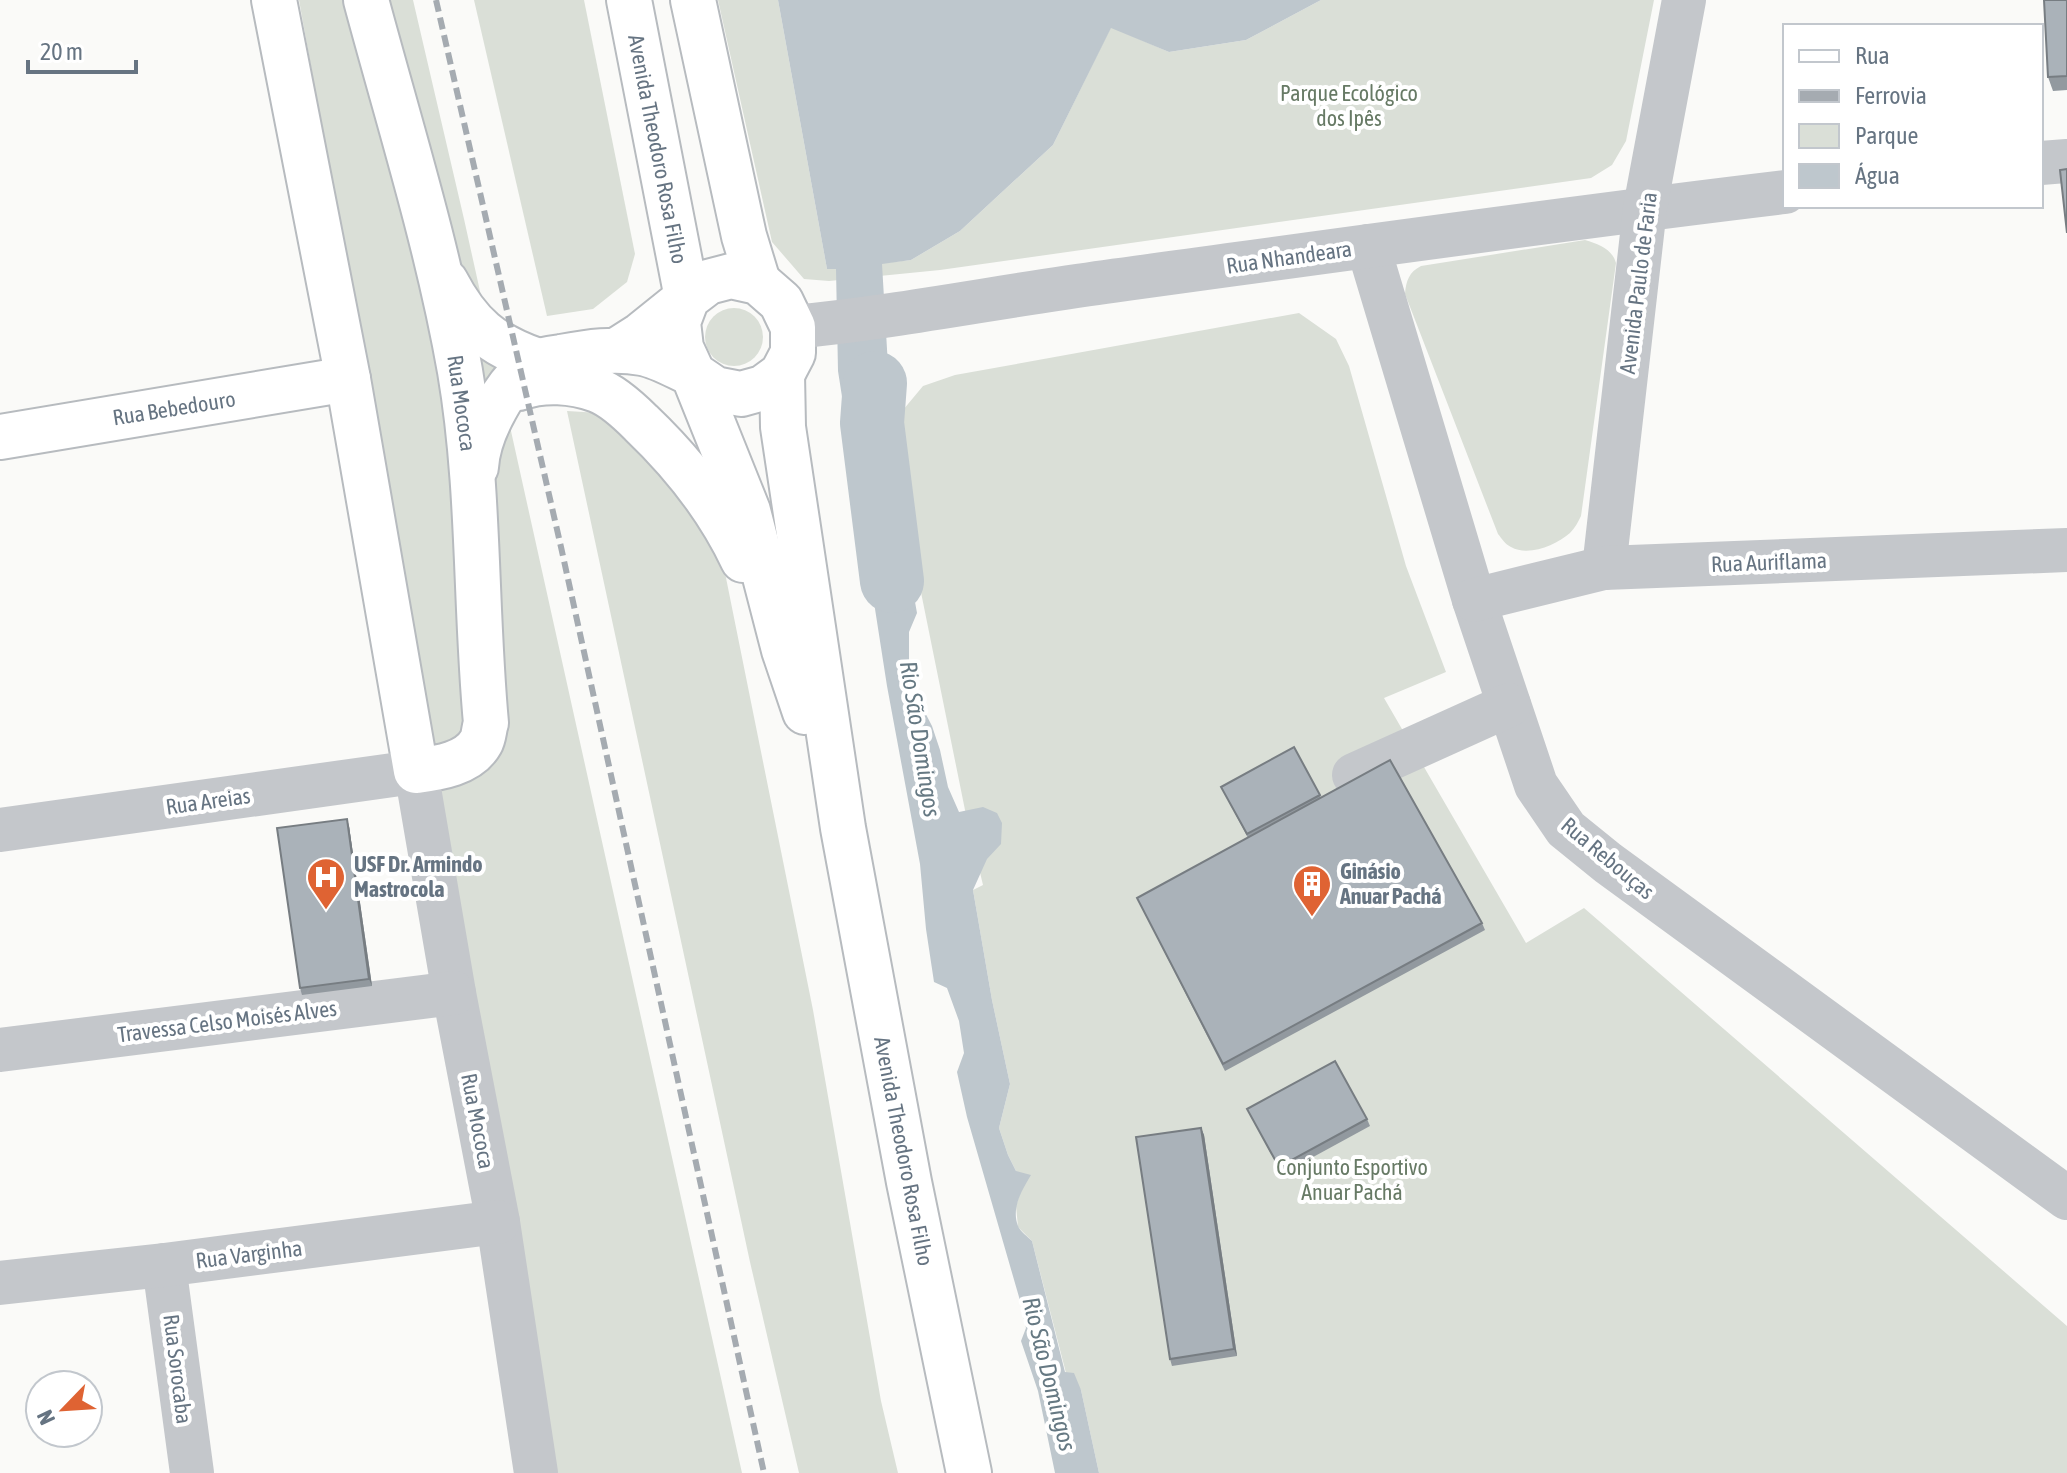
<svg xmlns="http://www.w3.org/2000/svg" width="2067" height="1473" font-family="'Asap Condensed',sans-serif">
<rect width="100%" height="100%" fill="#fafaf8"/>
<g fill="#dadfd7">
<polygon points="299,0 413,0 464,219 742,1473 552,1473 450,843"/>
<polygon points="474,0 584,0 635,254 627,282 593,309 547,316"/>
<polygon points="718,0 778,0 827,269 911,260 960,231 1053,145 1111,27 1169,52 1246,40 1321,0 1654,0 1626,141 1612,165 1591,178 940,270 829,281 804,279 772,242"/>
<path d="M1585,240C1599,244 1612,249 1616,263L1581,516C1578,522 1575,528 1570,533C1556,545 1529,557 1511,547C1505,544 1502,539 1498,534L1405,294C1406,281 1409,272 1421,266Z"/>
<circle cx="734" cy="337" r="29"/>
<polygon points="1299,313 1336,339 1349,366 1406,566 1446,672 1384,698 1526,943 1584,908 2067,1326 2067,1473 1099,1473 1081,1390 1066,1373 1032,1241 1018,1227 1016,1206 1021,1190 1016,1171 1008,1155 999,1128 1010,1084 992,1000 973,890 983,885 965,810 908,528 898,416 923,386 955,375"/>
<polygon points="567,411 600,413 667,481 723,563 813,1010 881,1401 898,1473 799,1473 750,1262"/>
</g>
<path fill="#bec7cd" d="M778,0H1321L1246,40L1169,52L1111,28L1053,145L960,231L911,260L882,264L888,366L882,387L880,419L881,450L877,477L886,517L911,580L917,613L909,632V665L918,699L932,726L940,750L948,787L959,812L983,807L997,813L1002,823L1001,844L987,859L973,890L992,1000L1010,1084L999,1128L1008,1155L1016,1171L1031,1175C1022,1190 1011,1208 1018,1226C1020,1231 1028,1237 1032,1241L1065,1372L1074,1373L1081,1390L1099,1473H1055L1038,1391L1021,1341L1026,1328L1019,1297L967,1117L957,1072L964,1053L959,1021L947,988L934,982L926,929L920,864L887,686L838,371L836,269H827Z"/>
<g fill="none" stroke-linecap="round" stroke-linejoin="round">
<polyline stroke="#bec7cd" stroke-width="64" points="875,383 872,423 892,581"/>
<defs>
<g id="major">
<path d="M274,0L348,379L416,771C438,768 469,764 481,742C484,737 484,728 486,723C475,606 480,488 460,371C438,246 399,123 366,0"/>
<polyline points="693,0 744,236 758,282"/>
<polygon points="731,276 758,282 781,302 793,327 793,353 782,374 763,388 741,394 715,389 693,374 681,348 678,322 687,298 708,282"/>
<path d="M446,282C469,326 492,345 538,361"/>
<polyline points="619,349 641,335 687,298 629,0"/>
<polyline points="782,374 783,427 843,828 909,1182 969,1473"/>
<path d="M519,388C543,379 573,381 597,390C613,396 629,411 641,423C683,463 718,507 743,560"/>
<polyline points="0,437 348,379"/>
<path d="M476,467C478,433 506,378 537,362C544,359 554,358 561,357C588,352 615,348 642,353C659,356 677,367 693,374L748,511L784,650L805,712"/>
</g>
</defs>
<use href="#major" stroke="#b7bbbf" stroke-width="48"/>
<g stroke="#c4c7cb" stroke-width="44">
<polyline points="2041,163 2067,161"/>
<polyline points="1368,246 1474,600 1536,785 1566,829 1608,863 2067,1198"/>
<path d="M793,327C898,317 1001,296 1105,282C1332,251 1558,219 1785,192"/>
<polyline points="1604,568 1645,208 1684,0"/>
<polyline points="1474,600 1604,568 2067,550"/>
<polyline points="1354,775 1509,705"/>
<polyline points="0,830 400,774 416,771 454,993 498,1222 536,1473"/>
<polyline points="0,1050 454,993"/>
<polyline points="164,1265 192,1473"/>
<polyline points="0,1283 164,1265 498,1222"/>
</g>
<use href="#major" stroke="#fff" stroke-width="44"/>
<polyline stroke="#a5abb1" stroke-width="6" stroke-dasharray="12 6" stroke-linecap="butt" points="436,0 561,547 764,1473"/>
</g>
<g fill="#92999f">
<polygon points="2067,0 2067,90 2053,91 2048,77"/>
<polygon points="1221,787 1320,795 1321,798 1482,923 1485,930 1225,1071 1137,898 1248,838"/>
<polygon points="349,826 372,986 302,995 300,988"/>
<polygon points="1247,1109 1367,1119 1370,1126 1282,1174"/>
<polygon points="1201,1128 1204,1135 1237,1356 1172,1366 1170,1359"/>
</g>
<g fill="#777d82">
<polygon points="347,819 349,826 372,986 369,979"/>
<polygon points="1201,1128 1204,1135 1237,1356 1234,1349"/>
</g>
<g fill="#aab2b9" stroke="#777d82" stroke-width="2">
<polygon points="2044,0 2067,0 2067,76 2048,77"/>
<polygon points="2067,169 2067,233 2060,170"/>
<polygon points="1294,747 1320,795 1247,834 1221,787"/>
<polygon points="1390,760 1482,923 1223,1064 1137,898"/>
<polygon points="347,819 369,979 300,988 277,828"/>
<polygon points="1335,1061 1367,1119 1279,1167 1247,1109"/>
<polygon points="1201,1128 1234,1349 1170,1359 1136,1137"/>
</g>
<defs>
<symbol id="hospital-pin" viewBox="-11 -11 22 30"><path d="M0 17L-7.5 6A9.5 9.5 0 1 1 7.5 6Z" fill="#df6333" stroke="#fff"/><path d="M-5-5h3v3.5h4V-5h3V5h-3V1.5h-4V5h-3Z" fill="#fff"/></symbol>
<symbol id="building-pin" viewBox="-11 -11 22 30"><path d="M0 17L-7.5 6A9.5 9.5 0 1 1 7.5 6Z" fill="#df6333" stroke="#fff"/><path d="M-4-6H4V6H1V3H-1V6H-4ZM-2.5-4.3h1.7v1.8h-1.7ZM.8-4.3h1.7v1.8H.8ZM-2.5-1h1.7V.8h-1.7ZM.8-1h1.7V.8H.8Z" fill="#fff"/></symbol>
</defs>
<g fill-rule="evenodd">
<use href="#hospital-pin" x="304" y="855" width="44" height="60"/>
<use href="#building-pin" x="1290" y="862" width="44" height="60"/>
</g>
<g text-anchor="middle" stroke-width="8" stroke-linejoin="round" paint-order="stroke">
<g font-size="22" fill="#677a65" stroke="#fff">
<text x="1349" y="101">Parque Ecológico<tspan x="1349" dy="25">dos Ipês</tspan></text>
<text x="1352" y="1175">Conjunto Esportivo<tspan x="1352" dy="25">Anuar Pachá</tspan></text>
</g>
<g font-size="22" fill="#667482" stroke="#fff">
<text transform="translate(658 149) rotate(79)" y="8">Avenida Theodoro Rosa Filho</text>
<text transform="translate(1289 257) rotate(-8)" y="8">Rua Nhandeara</text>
<text transform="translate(1638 283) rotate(-83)" y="8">Avenida Paulo de Faria</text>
<text transform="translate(462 403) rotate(82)" y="8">Rua Mococa</text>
<text transform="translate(174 408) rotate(-9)" y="8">Rua Bebedouro</text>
<text transform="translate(1769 562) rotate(-2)" y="8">Rua Auriflama</text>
<text transform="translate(208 801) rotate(-8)" y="8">Rua Areias</text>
<text transform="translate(1608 858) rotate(40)" y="8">Rua Rebouças</text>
<text transform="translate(227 1021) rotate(-7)" y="8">Travessa Celso Moisés Alves</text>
<text transform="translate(478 1121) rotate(79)" y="8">Rua Mococa</text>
<text transform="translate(904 1151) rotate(79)" y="8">Avenida Theodoro Rosa Filho</text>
<text transform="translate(249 1254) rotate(-7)" y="8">Rua Varginha</text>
<text transform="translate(178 1369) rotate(83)" y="8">Rua Sorocaba</text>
</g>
<g font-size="22" font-weight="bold" fill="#667482" stroke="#fff" text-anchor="start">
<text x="354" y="872">USF Dr. Armindo<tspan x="354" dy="25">Mastrocola</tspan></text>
<text x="1340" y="879">Ginásio<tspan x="1340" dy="25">Anuar Pachá</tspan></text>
</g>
<g font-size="24" font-style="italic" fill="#667983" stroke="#fff">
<text transform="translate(920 739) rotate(81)" y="8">Rio São Domingos</text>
<text transform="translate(1049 1374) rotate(76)" y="8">Rio São Domingos</text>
</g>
</g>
<rect x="1783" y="24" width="260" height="184" fill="#ffffff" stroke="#c2c7cd" stroke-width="2"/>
<rect x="1799" y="50" width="40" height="12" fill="#ffffff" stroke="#c2c7cd" stroke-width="2"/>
<text x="1855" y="64" font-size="24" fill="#667482">Rua</text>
<rect x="1799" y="90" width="40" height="12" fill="#a5abb1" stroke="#c2c7cd" stroke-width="2"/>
<text x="1855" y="104" font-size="24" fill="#667482">Ferrovia</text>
<rect x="1799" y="124" width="40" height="24" fill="#dadfd7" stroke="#c2c7cd" stroke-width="2"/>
<text x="1855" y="144" font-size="24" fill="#667482">Parque</text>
<rect x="1799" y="164" width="40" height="24" fill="#bec7cd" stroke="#c2c7cd" stroke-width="2"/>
<text x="1855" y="184" font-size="24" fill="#667482">Água</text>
<g transform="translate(64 1409) rotate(245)"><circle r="38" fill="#ffffff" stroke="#c2c7cd" stroke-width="2"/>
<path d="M0-6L14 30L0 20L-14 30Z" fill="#df6333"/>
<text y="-12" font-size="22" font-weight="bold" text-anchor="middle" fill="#667482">N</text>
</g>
<path d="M28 60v12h108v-12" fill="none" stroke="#667482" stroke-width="4"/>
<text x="40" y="60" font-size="24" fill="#667482" stroke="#ffffff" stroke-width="6" paint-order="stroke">20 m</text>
</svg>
